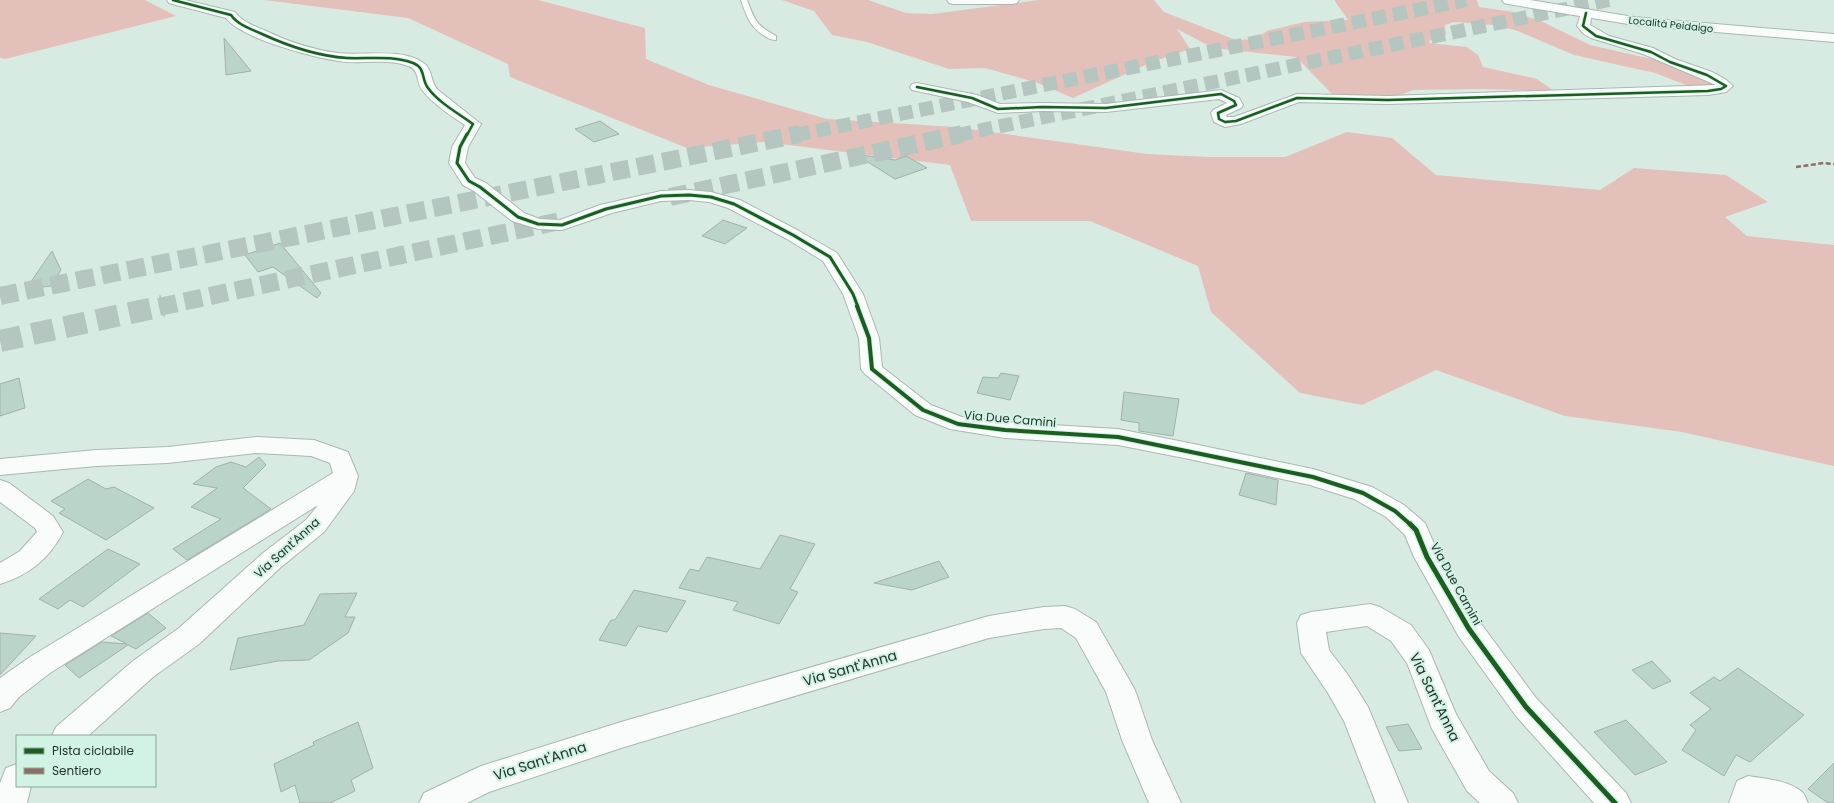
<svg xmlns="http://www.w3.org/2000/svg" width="1834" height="803" font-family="Poppins,sans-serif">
<rect width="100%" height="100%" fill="#d8ebe3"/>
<g fill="#e4c0ba">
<polygon points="0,0 145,0 176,16 5,59 0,58"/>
<polygon points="264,0 538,0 645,28 646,59 709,85 827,119 956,127 1147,154 1209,157 1285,157 1347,132 1392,138 1436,175 1600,190 1634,168 1726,175 1768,202 1725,217 1747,236 1834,245 1834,466 1682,432 1565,416 1436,370 1362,405 1300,393 1211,312 1198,266 1090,221 971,221 950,165 764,142 687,148 510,77 508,64 408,18"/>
<polygon points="782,0 868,0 906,13 932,14 1039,0 1154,0 1164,12 1236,40 1255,39 1267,31 1304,22 1348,20 1334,0 1477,0 1479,7 1514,12 1543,22 1590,45 1656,60 1691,72 1715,85 1694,88 1655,73 1574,55 1515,30 1493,25 1454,22 1445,25 1446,35 1429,41 1429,43 1467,47 1478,55 1483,67 1537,79 1554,91 1483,89 1413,90 1398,96 1334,96 1296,57 1213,48 1177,29 1190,49 1152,62 1073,98 1038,83 985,68 949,69 867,42 832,35 814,11"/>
</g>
<g fill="#bbd4ca" stroke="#a2b1ab">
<polygon points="224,38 251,71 226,75"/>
<polygon points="600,121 619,134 594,142 575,129"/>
<polygon points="855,154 895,160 906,156 927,168 895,179"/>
<polygon points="723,220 747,228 725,244 702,236"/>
<polygon points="280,243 321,293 317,298 273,267 258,272 245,255"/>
<polygon points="52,251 61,270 51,286 26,289"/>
<polygon points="1001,373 1019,376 1010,400 977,393 983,377 998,378"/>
<polygon points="19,378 25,408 0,416 0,384"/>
<polygon points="1124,392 1179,399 1173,436 1139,431 1139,423 1121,420"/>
<polygon points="259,457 266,465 243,488 271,509 187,560 173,549 221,519 191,507 217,488 193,484 216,467 231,462 246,467"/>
<polygon points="1246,473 1278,480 1276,505 1239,495"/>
<polygon points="88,479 106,489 114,487 154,508 106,540 59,513 65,509 51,501"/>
<polygon points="780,535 815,544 790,589 798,592 779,624 733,610 738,602 679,588 690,569 699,571 707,557 760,569"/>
<polygon points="108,549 140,564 83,607 70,600 58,609 39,599"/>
<polygon points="939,561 949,577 912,590 874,583"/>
<polygon points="634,590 686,601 667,632 638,626 626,646 599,640 611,620 615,620"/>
<polygon points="357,593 345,617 355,617 348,633 309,660 278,661 230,670 238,638 304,625 320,594"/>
<polygon points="148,613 166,628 136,649 128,645 79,678 65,665 102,642 127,644 111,636"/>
<polygon points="0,633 36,636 0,675"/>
<polygon points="1652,661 1671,681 1653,689 1632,670"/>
<polygon points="1738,668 1804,715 1750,762 1736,755 1724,776 1682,750 1696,730 1690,725 1711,709 1690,693 1714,677 1720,681"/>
<polygon points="1626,720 1667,762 1635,775 1594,732"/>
<polygon points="358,722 373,768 351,780 355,791 330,803 300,803 295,785 281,792 274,764 314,745 313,742"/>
<polygon points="1408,724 1422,749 1399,751 1386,727"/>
<polygon points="1834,763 1834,803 1828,803 1808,789"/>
</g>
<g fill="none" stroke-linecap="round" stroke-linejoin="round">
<g stroke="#b4c6bf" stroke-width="14" stroke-dasharray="14 7" stroke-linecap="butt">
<polyline points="796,135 1466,0"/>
<polyline points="958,135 1609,0"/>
</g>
<g stroke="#b4c6bf" stroke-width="18" stroke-dasharray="18 8" stroke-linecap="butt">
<polyline points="670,197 962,134"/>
<polyline points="0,296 800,134"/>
<polyline points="159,307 560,221"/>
</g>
<polyline stroke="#b4c6bf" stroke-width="22" stroke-dasharray="22 11" stroke-linecap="butt" points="0,341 163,306"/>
<defs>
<path id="service" d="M741,0H747C755,21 756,25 776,36V40C771,40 768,38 763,35C750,27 746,15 741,0Z"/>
<g id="minor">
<path d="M167,0H185L235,12C242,22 255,26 266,31C289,42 313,50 338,53C363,56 401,48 422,62C433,68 430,82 438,90L481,124L468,147L465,163L475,178L486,183L524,213L540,219L560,220L600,205L661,191L689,190L711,192L740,200L799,231L837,253L863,294L879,338L882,367L931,405L962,417L1005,422L1118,429L1189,443L1313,469L1372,487L1404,505L1425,523L1439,555L1479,621L1536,698L1626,793L1631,803H1594L1516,716L1459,637L1414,557L1405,535L1386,517L1354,499L1310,485L1189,459L1118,445L1005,438L950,429L915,415L865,374L861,369L859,338L843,294L823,261L787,239L728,208L709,202L689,200L661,201L612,213L562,230L538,229L512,221L474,191L463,185L449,163L452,147L465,125C450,115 434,105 422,90C416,82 420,70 408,66C389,59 367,63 347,62C321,60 241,39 226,18L176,5L169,3Z"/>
<polygon points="1586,9 1590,10 1592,13 1590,25 1609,36 1653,48 1675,59 1712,72 1725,79 1733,86 1726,92 1708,95 1388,104 1299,102 1241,124 1225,127 1214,122 1211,113 1213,110 1227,103 1219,99 1106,112 1042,111 998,113 968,102 912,90 910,87 912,84 917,83 977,95 1000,104 1042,103 1106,104 1221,90 1239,98 1243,105 1241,108 1226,115 1227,117 1234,117 1297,94 1388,96 1716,85 1643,54 1591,38 1584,34 1577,26 1582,10"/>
<polygon points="257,437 314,440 348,452 358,476 354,491 324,532 281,567 199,644 153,677 88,736 52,736 56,727 133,661 179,628 263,553 306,520 318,505 50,673 19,697 10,708 0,712 0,678 30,657 333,473 330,463 311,456 257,453 168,463 96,466 0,475 0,459 96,450 168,447"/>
<path d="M0,480L9,483L53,516L63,532C49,559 29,575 0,584V563L20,551L37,532L35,528L0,502Z"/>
<polygon points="1370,604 1380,607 1411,625 1429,650 1456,714 1489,771 1513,793 1518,803 1480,803 1467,791 1432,729 1407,663 1391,641 1367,626 1326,632 1329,650 1348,675 1368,707 1408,803 1376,803 1344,721 1328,693 1301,653 1297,623 1301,615 1311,612"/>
<polygon points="1065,606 1075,609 1096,622 1135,690 1152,740 1181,803 1149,803 1122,740 1106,692 1076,638 1061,628 1044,629 989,638 621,748 489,792 467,803 419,803 424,793 481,766 621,722 989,616 1044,607"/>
<polygon points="17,764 17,786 31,786 27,803 0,803 0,783 6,768"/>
<path d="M1748,776C1765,779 1788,780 1802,792C1805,794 1806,800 1808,803H1729L1737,781Z"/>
</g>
<g id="tertiary">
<polygon points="947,0 1019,0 1017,3 1013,4 953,4 949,3"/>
<polygon points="1502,0 1530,0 1634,17 1834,34 1834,42 1634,25 1508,4 1504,3"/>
</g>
</defs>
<use href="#service" stroke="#a9b8b2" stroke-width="2"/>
<use href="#minor" stroke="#a9b8b2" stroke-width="2"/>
<use href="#tertiary" stroke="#a9b8b2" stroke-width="2"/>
<use href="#service" fill="#f9fcfb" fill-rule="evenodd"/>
<use href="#minor" fill="#f9fcfb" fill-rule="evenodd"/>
<use href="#tertiary" fill="#f9fcfb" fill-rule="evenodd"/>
<polyline stroke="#8d6e63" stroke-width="2.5" stroke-dasharray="5 2.5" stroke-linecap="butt" points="1796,167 1824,163 1834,164"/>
<defs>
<g id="cycleway-far3">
<path d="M173,0L231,15C238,25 251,29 262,34C288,46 317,56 347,58C369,59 392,55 413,63C426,68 421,79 428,88C439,103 458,113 473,124L467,135"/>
<polyline points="917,87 972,98 998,109 1042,107 1106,108 1221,94 1234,101 1236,105 1218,113 1219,119 1225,122 1236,121 1297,98 1388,100 1708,91 1721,89 1726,86 1707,75 1670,62 1651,52 1596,36 1583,26 1586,13"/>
</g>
<polyline id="cycleway-far2" points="467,134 460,147 457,163 469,181 480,187 518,217 538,224 562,225 606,209 661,196 689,195 711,197 734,204 793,235 830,257 853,294 858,307"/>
<polyline id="cycleway-far1" points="857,306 869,338 872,369 923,410 958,424 1005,430 1118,437 1313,477 1363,493 1395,511 1411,525"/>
<polyline id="cycleway" points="1410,524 1416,530 1427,557 1469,629 1526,707 1615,803"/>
</defs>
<use href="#cycleway-far3" stroke="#d0f3e4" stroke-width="4"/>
<use href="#cycleway-far2" stroke="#d0f3e4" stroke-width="5"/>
<use href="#cycleway-far1" stroke="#d0f3e4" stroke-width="6"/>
<use href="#cycleway" stroke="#d0f3e4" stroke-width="8"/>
<use href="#cycleway-far3" stroke="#1b5e20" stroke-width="2.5"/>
<use href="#cycleway-far2" stroke="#1b5e20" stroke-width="3"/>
<use href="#cycleway-far1" stroke="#1b5e20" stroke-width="4"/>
<use href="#cycleway" stroke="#1b5e20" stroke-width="5"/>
</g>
<g text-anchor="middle" stroke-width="4" stroke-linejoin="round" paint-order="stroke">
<g font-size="10" fill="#26342e" stroke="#d0f3e4">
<text transform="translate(1671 24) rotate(6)" y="4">Località Peidaigo</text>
</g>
<g font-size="12" fill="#26342e" stroke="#d0f3e4">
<text transform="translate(1010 419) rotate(5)" y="4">Via Due Camini</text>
<text transform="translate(287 548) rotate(-42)" y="4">Via Sant'Anna</text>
<text transform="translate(1456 584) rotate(61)" y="4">Via Due Camini</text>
</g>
<g font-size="14" fill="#26342e" stroke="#d0f3e4">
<text transform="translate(850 668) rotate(-16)" y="5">Via Sant'Anna</text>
<text transform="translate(1435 697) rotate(64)" y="5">Via Sant'Anna</text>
<text transform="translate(540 761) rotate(-18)" y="5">Via Sant'Anna</text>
</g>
</g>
<rect x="16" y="735" width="140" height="52" fill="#d0f3e4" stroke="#8ca79b"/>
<rect x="24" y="748" width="20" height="6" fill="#1b5e20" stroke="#8ca79b"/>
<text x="52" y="755" font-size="12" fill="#26342e">Pista ciclabile</text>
<rect x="24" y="768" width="20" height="6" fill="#8d6e63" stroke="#8ca79b"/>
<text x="52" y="775" font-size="12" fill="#26342e">Sentiero</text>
</svg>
